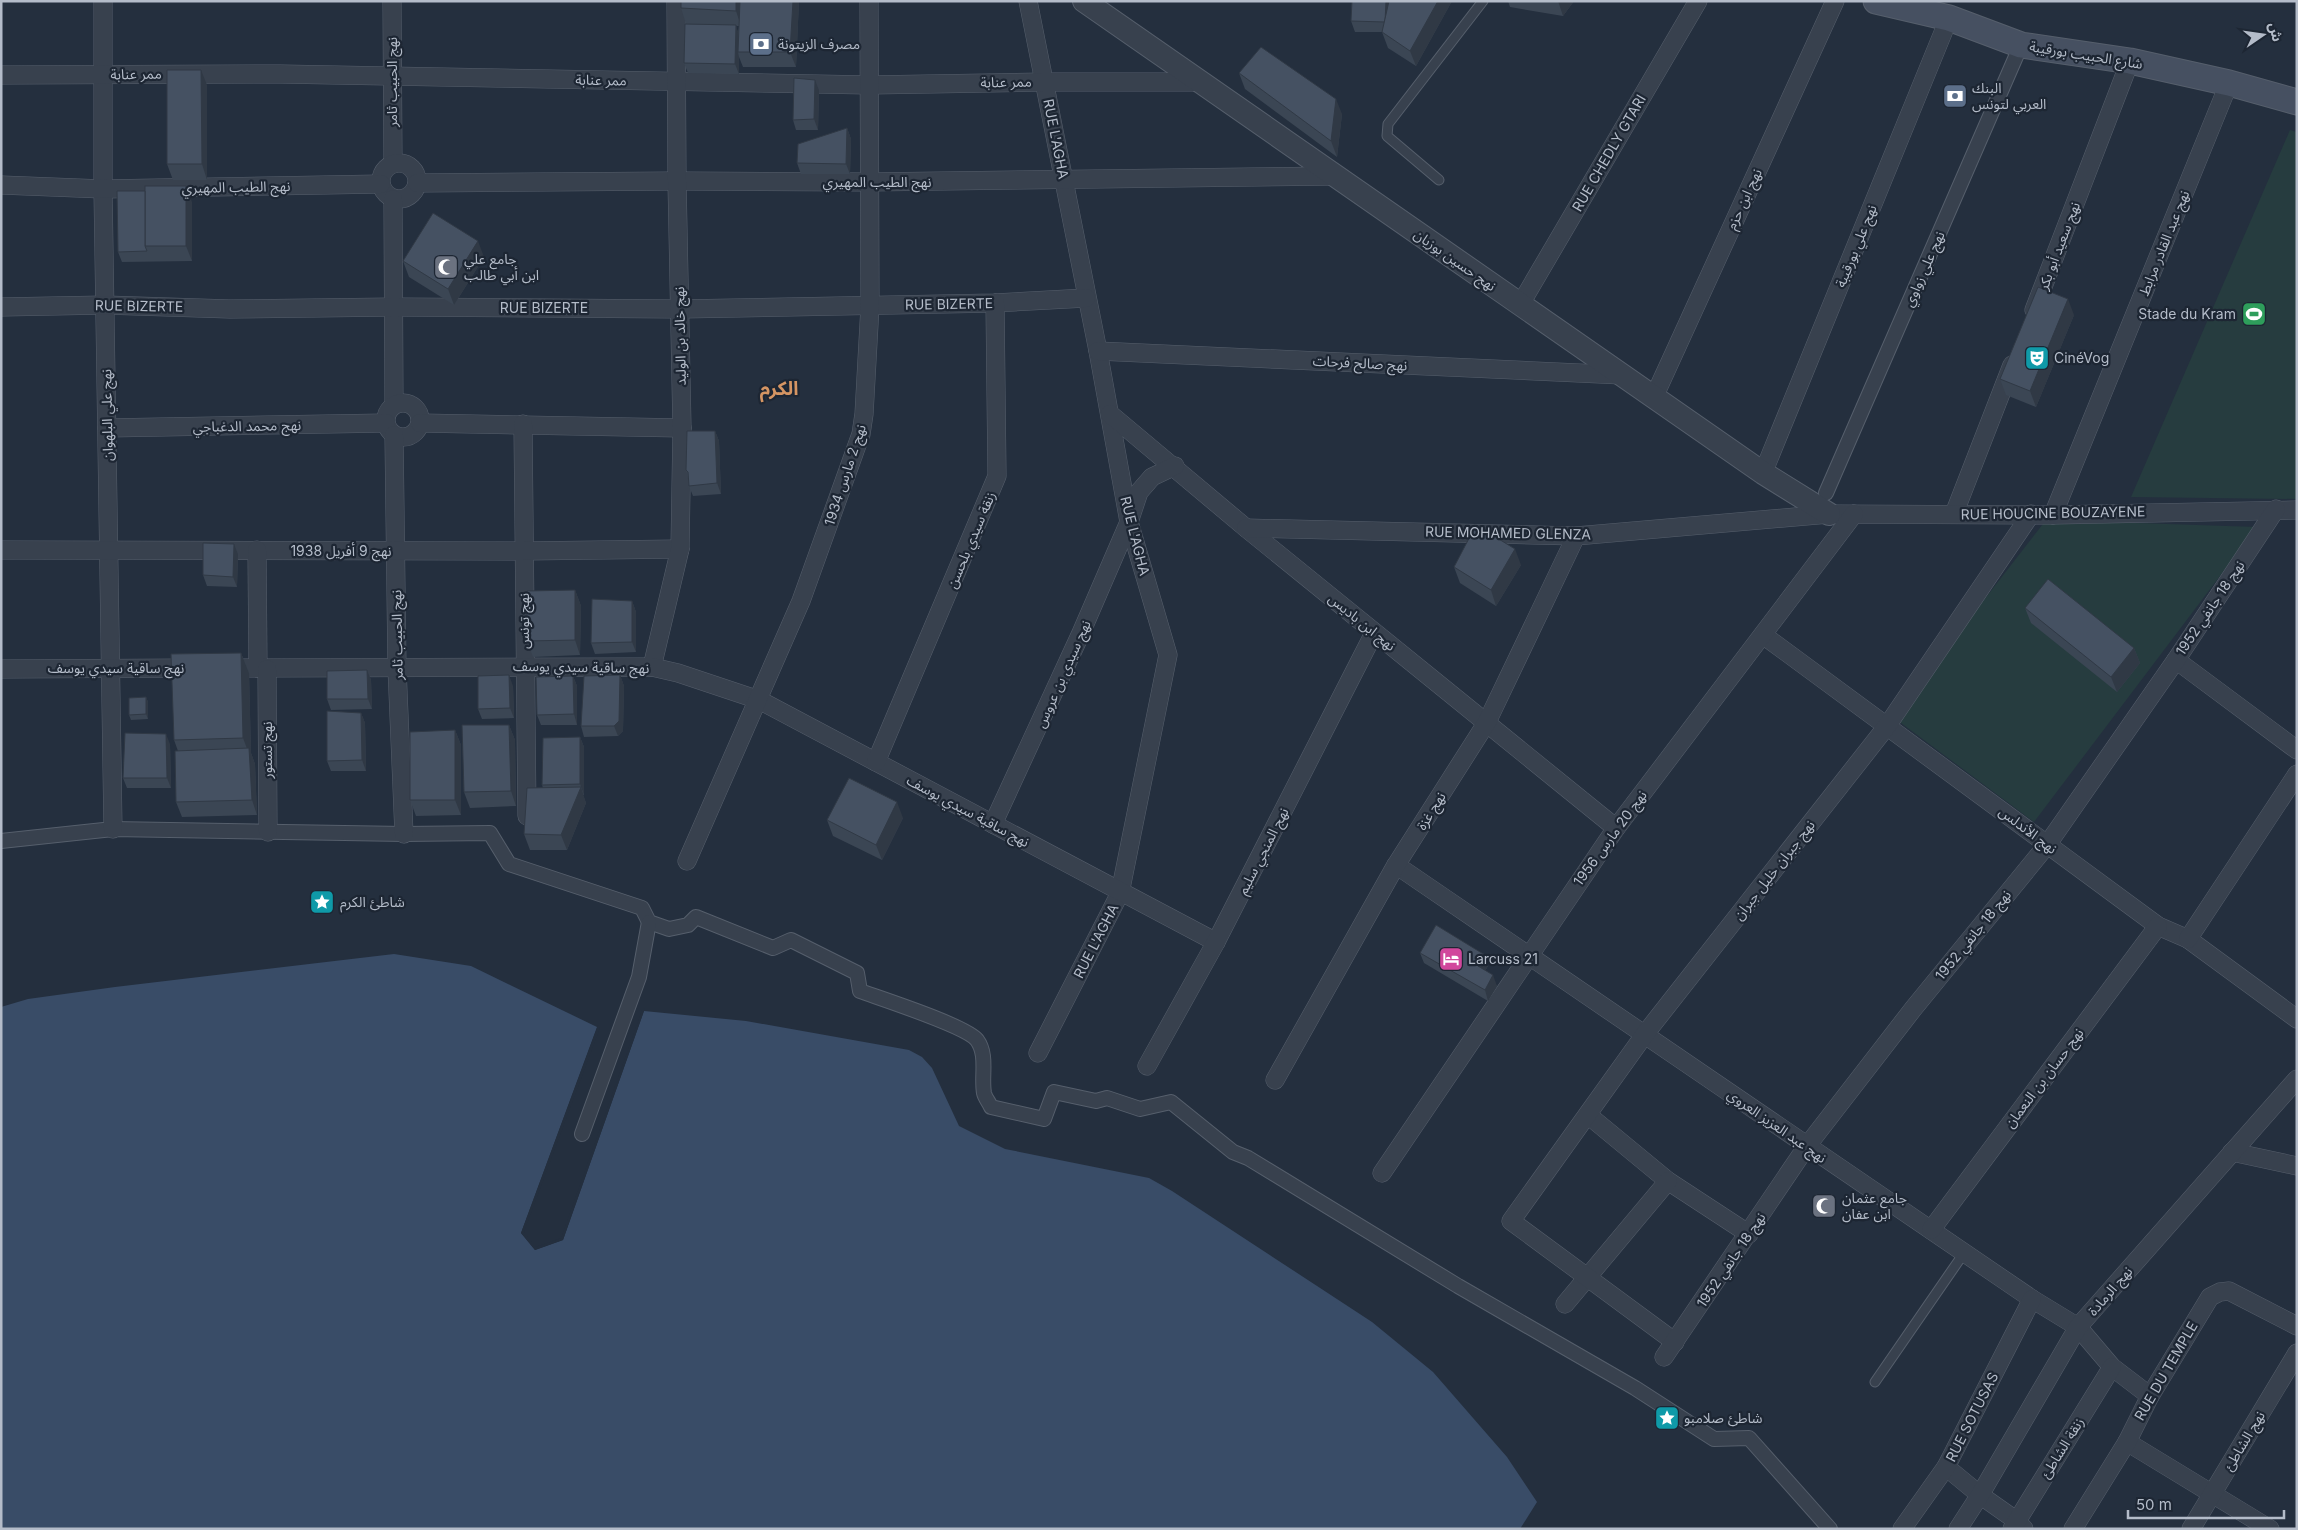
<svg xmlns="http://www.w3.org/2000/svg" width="2298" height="1530" font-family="Inter,'Noto Sans Arabic',sans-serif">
<rect width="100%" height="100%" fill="#242f3e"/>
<g fill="#263c3f">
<polygon points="2290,130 2297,132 2297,499 2131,497"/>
<polygon points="2046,520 2257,527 2034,822 1893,717"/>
</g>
<polygon fill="#394c67" points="394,954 471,966 597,1027 521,1233 535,1250 563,1240 644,1011 746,1021 909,1050 922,1057 932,1068 959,1126 1005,1149 1149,1178 1172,1191 1372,1322 1433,1372 1507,1457 1537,1502 1520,1529 1,1529 1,1007 28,999 115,987"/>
<polygon fill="#242f3e" points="645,1008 563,1240 535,1250 521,1233 598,1025 600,1028 524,1232 536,1247 561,1238 642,1010"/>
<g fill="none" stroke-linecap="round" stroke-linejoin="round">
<defs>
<g id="service">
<polyline points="1439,180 1387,136 1388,124 1483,1"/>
<polyline points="1875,1382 1964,1253"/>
</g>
<g id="pedestrian">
<polyline points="1826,493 2021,45"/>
<path d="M1,841L113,829L404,834L490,833L509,864L642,908L649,922L669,929L688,925L696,917L773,948L791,940L857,973L860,991C882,999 966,1026 977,1040C988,1055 981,1076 984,1093C985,1098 989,1102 991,1107L1044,1119L1054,1092L1096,1101L1107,1098L1140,1109L1171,1102L1233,1152L1248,1158L1458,1286L1635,1388L1714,1439L1749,1438L1830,1529"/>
<polyline points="582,1134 639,977 649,922"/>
</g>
<g id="minor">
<polyline points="103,1 103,189 113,829"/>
<polyline points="392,1 393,164"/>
<polyline points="1028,1 1098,351 1129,522 1168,655 1120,893 1038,1053"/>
<polyline points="1,75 280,74 869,85 1044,82 1201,82"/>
<circle cx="399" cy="181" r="18"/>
<polyline points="417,183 677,181 868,182 1337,176"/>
<polyline points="1,185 103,189 381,184"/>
<polyline points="393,199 394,405"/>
<polyline points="1520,305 1698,1"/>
<polyline points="1,307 105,305 230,309 394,307 680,309 995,303 1086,298"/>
<polyline points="2034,310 2130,61"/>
<polyline points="1098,351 1622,375"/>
<polyline points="1654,397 1835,1"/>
<circle cx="403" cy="420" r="17"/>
<polyline points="1110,414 1246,528 1616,828"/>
<polyline points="420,423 682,428"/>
<polyline points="523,424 527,816"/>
<polyline points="107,428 386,423"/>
<polyline points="394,435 397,668 404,834"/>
<polyline points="1763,473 1949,18"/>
<polyline points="1954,514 2012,365"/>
<polyline points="2053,515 2229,83"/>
<polyline points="1246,528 1576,536 1829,514 2053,515 2297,510"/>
<polyline points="1,550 523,551 680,549"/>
<polyline points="257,550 258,668"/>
<polyline points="1763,635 2158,926 2188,939 2297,1019"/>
<polyline points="2176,660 2297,750"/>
<polyline points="652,667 680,549 682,428 677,181 676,1"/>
<polyline points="224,668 652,667 678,673 759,700 1216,942"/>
<polyline points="1,669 196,668"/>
<polyline points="267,669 268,832"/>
<polyline points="876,762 997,476 995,303"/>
<polyline points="993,824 1081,633 1129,522 1139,492 1152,477 1175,466"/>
<polyline points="687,861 801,601 861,434 864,414 870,306 869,1"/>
<polyline points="1396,865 2032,1299 2078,1327 2112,1367 2150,1396"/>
<polyline points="2188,939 2297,774"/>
<polyline points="1147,1066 1216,942 1374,633"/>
<polyline points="1275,1080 1396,865 1487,722 1576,536"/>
<polyline points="1588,1115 1668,1181 1749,1234"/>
<polyline points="2232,1152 2297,1166"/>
<polyline points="1382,1173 1616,828 1854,514"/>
<polyline points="1931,1230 2158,926"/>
<polyline points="1565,1304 1668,1181"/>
<polyline points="1675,1342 1511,1221 1645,1034 1887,726 2031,514"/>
<polyline points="1664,1357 1807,1146 1913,1009 2047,845 2176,660 2276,509"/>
<polyline points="2127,1442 2270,1529"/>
<polyline points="1946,1467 1980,1495 2017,1521 2024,1529"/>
<polyline points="1902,1529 1946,1467 2032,1299"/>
<polyline points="1958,1529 1980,1495 2078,1327 2297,1079"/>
<polyline points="2012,1529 2112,1367"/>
<polyline points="2073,1529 2127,1442 2150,1396 2210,1297 2220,1292 2229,1291 2297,1326"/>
<polyline points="2191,1529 2297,1353"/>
</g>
<polyline id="tertiary" points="1084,1 1763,473 1829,514"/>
<polyline id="secondary" points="1876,1 1949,18 2021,45 2130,61 2229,83 2297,102"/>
</defs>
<use href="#service" stroke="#565f6c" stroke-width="11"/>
<use href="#pedestrian" stroke="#565f6c" stroke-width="16"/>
<use href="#minor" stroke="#565f6c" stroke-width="19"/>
<use href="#tertiary" stroke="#565f6c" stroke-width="24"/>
<use href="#secondary" stroke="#565f6c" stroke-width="27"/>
<use href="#service" stroke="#38414e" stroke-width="9"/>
<use href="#pedestrian" stroke="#38414e" stroke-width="14"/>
<use href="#minor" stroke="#38414e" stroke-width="18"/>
<use href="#tertiary" stroke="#38414e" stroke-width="22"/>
<use href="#secondary" stroke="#465061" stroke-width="25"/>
</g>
<g fill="#3b4654" fill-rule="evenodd">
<path d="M799,1L796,67H743L739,57V74L688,73L684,63L707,25L686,24L681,8ZM736,26H739L738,33Z"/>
<polygon points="1352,1 1452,1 1416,66 1388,48 1382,32 1355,32 1351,21"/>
<polygon points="1508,1 1574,1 1563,16 1510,7"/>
<polygon points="1239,73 1342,114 1337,157 1245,89"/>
<polygon points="815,80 819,90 818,130 796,130 793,120"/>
<polygon points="207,85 207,180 173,180 167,164"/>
<polygon points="847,128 851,139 850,174 801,174 797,163"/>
<polygon points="192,202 192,261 122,262 118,252"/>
<polygon points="484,257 454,305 409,277 403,261"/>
<polygon points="2074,315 2036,407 2006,395 2000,379"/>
<polygon points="715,431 719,441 721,494 693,496 689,486 688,478 686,470"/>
<polygon points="234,544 238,554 237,587 207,586 203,575"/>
<polygon points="1521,565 1496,606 1460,583 1454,567"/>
<polygon points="575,590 581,606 580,655 533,657 527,641"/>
<polygon points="632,601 636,612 636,652 595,654 591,643"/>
<polygon points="2025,608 2134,648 2140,663 2117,692 2031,623"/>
<polygon points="241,653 249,673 251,753 255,764 257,815 182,817 176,802 178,751 174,740"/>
<polygon points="367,670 371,680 372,709 331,710 327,699"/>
<polygon points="620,675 624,686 623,731 618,736 584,737 581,726"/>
<polygon points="573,676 577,686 577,725 541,725 537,715"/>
<polygon points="513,686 514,718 482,719 478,709"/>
<polygon points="146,697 148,702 148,719 131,720 129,715"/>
<polygon points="361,713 365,723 366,771 331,771 327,761"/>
<polygon points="509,725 515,740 516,806 470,808 464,792"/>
<polygon points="455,730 461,745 461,815 416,816 410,800"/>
<polygon points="580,737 584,747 584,795 583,795 586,803 567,850 530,850 524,834 543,788 542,785"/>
<polygon points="170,744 171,788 127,788 123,778"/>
<polygon points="903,818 882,860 833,836 827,820"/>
<polygon points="1420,953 1485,955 1488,966 1485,971 1497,986 1488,1001 1424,963"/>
</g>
<g fill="#303945">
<polygon points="736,1 743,1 741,26 736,11"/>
<polygon points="793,1 799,1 796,67 790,52"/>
<polygon points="1386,1 1390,1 1385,22"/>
<polygon points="1438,1 1452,1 1416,66 1410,51"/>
<polygon points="1558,1 1574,1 1563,16"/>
<polygon points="736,25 739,36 738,52 739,57 739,74 735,64"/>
<polygon points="201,70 207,85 207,180 202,164"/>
<polygon points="815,80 819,90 818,130 814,119"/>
<polygon points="1336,99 1342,114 1337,157 1331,141"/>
<polygon points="847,128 851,139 850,174 846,164"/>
<polygon points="186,186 192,202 192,261 186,246"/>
<polygon points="478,241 484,257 454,305 448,289"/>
<polygon points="2068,299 2074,315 2036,407 2030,391"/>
<polygon points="715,431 719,441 721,494 717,483"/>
<polygon points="234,544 238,554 237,587 233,577"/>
<polygon points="1515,549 1521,565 1496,606 1491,590"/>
<polygon points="575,590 581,606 580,655 575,640"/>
<polygon points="632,601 636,612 636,652 632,642"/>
<polygon points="2134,648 2140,663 2117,692 2111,677"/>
<polygon points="241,653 249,673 251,753 255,764 257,815 252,800 249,754 243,738"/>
<polygon points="367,670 371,680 372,709 368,699"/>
<polygon points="509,675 513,686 514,718 510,708"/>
<polygon points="620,675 624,686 623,731 618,736 614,726"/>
<polygon points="573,676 577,686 577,725 574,714"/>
<polygon points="146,697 148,702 148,719 146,714"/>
<polygon points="361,713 365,723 366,771 362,760"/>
<polygon points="509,725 515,740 516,806 511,791"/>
<polygon points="455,730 461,745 461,815 455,800"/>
<polygon points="166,734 170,744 171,788 167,778"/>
<polygon points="580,737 584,747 584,795 580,784"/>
<polygon points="581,787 586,803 567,850 561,835"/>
<polygon points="897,802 903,818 882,860 876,845"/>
<polygon points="1485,955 1488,966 1482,976 1478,966"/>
<polygon points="1493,975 1497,986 1488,1001 1485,990"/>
</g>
<g fill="#455162" stroke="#303945">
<polygon points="681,1 736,1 736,11 681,8"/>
<polygon points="740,1 793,1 790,52 738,52"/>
<polygon points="1352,1 1386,1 1385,22 1351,21"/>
<polygon points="1389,1 1438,1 1410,51 1382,32"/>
<polygon points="685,24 736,25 735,64 684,63"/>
<polygon points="1261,47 1336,99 1331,141 1239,73"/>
<polygon points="167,70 201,70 202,164 167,164"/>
<polygon points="794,78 815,80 814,119 793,120"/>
<polygon points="847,128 846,164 797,163 798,144"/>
<rect x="145" y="186" width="41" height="60"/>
<polygon points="117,191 145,191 145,246 147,251 118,252"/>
<polygon points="433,213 478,241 448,289 403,261"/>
<polygon points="2038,287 2068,299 2030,391 2000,379"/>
<polygon points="687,431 715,431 717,483 689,486 688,472 686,470"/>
<polygon points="1476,525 1515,549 1491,590 1454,567"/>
<polygon points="203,543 234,544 233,577 203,575"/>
<polygon points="2048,579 2134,648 2111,677 2025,608"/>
<polygon points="575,590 575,640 527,641 527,591"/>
<polygon points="592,599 632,601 632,642 591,643"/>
<polygon points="241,653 243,738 174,740 171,654"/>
<polygon points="367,670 368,699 327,699 327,671"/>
<polygon points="509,675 510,708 478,709 478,676"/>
<polygon points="620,675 619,721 614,726 581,726 584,676"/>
<polygon points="573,676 574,714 537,715 536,677"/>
<polygon points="146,697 146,714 129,715 129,698"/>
<polygon points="327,711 361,713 362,760 327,761"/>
<polygon points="462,725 509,725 511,791 464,792"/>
<polygon points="455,730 455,800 410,800 410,732"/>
<polygon points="125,733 166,734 167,778 123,778"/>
<polygon points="580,737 580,784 542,785 543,738"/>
<polygon points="249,748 252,800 176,802 175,751"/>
<polygon points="849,778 897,802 876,845 827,820"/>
<polygon points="581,787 561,835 524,834 527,788"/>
<polygon points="1436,925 1485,955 1478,966 1493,975 1485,990 1420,953"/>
</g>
<defs>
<symbol id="bank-square" viewBox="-11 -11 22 22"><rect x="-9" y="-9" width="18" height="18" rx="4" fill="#5c6f8a" stroke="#1d2633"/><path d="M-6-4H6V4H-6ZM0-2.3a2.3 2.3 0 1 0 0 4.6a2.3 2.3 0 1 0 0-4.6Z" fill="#fff"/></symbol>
<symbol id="mosque-square" viewBox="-11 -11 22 22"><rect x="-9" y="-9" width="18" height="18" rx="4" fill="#6b7280" stroke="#1d2633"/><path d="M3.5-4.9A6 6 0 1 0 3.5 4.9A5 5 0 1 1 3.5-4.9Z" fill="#fff"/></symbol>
<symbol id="stadium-square" viewBox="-11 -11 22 22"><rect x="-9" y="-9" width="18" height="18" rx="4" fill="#2e9e5b" stroke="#1d2633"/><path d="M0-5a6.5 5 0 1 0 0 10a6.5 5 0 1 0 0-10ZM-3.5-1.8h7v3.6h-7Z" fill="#fff"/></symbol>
<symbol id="theatre-square" viewBox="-11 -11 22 22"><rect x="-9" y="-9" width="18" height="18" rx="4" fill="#0f9aa8" stroke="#1d2633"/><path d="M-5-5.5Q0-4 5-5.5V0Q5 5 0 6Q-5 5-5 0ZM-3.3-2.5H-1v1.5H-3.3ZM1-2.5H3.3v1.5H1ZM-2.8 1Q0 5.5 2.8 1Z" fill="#fff"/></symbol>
<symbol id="sight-square" viewBox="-11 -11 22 22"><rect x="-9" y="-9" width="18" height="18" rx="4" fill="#0f9aa8" stroke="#1d2633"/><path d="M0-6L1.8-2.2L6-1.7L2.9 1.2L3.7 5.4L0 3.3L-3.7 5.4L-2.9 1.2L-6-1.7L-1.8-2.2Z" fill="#fff"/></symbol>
<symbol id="hotel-square" viewBox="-11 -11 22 22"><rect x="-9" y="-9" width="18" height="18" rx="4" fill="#d1479c" stroke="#1d2633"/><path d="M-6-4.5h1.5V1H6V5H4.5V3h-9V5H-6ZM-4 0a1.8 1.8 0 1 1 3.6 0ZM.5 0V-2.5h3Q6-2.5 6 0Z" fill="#fff"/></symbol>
</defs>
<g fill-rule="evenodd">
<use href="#bank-square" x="747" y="30" width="28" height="28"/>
<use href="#bank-square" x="1941" y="82" width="28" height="28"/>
<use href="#mosque-square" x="432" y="253" width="28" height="28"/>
<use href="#stadium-square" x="2240" y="300" width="28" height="28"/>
<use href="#theatre-square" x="2023" y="344" width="28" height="28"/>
<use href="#sight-square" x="308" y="888" width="28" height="28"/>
<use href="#hotel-square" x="1437" y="945" width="28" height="28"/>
<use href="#mosque-square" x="1810" y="1192" width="28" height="28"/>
<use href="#sight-square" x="1653" y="1404" width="28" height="28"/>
</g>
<g text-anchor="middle" stroke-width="4.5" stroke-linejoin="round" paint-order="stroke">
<g font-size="14" fill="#b4bcc9" stroke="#1d2633" text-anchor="start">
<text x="778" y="49">مصرف الزيتونة</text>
<text x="1972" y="93">البنك<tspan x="1972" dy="16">العربي لتونس</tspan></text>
<text x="464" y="264">جامع علي<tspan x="464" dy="16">ابن أبي طالب</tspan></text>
<text x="2236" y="319" text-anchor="end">Stade du Kram</text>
<text x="2054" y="363">CinéVog</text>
<text x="340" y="907">شاطئ الکرم</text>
<text x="1468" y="964">Larcuss 21</text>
<text x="1842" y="1203">جامع عثمان<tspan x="1842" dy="16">ابن عفان</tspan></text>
<text x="1684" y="1423">شاطئ صلامبو</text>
</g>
<g font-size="14" fill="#b4bcc9" stroke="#1d2633">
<text transform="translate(2086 55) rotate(9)" y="5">شارع الحبيب بورقيبة</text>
<text transform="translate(136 74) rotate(-1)" y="5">ممر عنابة</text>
<text transform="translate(601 80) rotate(1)" y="5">ممر عنابة</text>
<text transform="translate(392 82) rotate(-90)" y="5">نهج الحبيب ثامر</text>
<text transform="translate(1006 82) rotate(-1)" y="5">ممر عنابة</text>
<text transform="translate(1056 139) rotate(79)" y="5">RUE L'AGHA</text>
<text transform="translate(1609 153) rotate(-60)" y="5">RUE CHEDLY GTARI</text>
<text x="877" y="187">نهج الطيب المهيري</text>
<text transform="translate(236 187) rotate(-1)" y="5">نهج الطيب المهيري</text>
<text transform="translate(1744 199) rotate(-65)" y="5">نهج ابن حزم</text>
<text transform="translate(2164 243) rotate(-68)" y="5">نهج عبد القادر مرابط</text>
<text transform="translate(1856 246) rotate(-68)" y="5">نهج علي بورقيبة</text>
<text transform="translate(2059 246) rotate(-69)" y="5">نهج سعيد أبو بكر</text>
<text transform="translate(1455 260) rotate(35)" y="5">نهج حسين بوزيان</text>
<text transform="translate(1924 269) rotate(-66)" y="5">نهج علي زواوي</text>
<text transform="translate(949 304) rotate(-1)" y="5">RUE BIZERTE</text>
<text transform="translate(139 306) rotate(1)" y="5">RUE BIZERTE</text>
<text x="544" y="313">RUE BIZERTE</text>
<text transform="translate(680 336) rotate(-91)" y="5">نهج خالد بن الوليد</text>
<text transform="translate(1360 363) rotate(3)" y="5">نهج صالح فرحات</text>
<text transform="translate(107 415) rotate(-91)" y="5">نهج علي البلهوان</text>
<text transform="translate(247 426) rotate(-1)" y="5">نهج محمد الدغباجي</text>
<text transform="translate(845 475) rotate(-72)" y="5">نهج 2 مارس 1934</text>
<text transform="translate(2053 513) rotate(-1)" y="5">RUE HOUCINE BOUZAYENE</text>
<text transform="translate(1508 533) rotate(1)" y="5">RUE MOHAMED GLENZA</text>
<text transform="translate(1135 536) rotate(76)" y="5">RUE L'AGHA</text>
<text transform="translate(971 540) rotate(-67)" y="5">زنقة سيدي بلحسن</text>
<text x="341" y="556">نهج 9 أفريل 1938</text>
<text transform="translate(2210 608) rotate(-56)" y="5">نهج 18 جانفي 1952</text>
<text transform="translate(524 621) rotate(-90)" y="5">نهج تونس</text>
<text transform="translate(1362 622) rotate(39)" y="5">نهج ابن باديس</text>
<text transform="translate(397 635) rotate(-91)" y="5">نهج الحبيب ثامر</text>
<text transform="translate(581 667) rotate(1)" y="5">نهج ساقية سيدي يوسف</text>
<text x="116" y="673">نهج ساقية سيدي يوسف</text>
<text transform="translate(1063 674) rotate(-66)" y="5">نهج سيدي بن عروس</text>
<text transform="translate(267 750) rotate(-90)" y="5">نهج تستور</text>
<text transform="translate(968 811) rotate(28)" y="5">نهج ساقية سيدي يوسف</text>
<text transform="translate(1431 811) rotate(-58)" y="5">نهج غزة</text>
<text transform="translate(2028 830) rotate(37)" y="5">نهج الأندلس</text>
<text transform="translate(1610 838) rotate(-54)" y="5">نهج 20 مارس 1956</text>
<text transform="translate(1263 851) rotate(-63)" y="5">نهج المنجي سليم</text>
<text transform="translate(1774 870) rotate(-52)" y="5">نهج جبران خليل جبران</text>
<text transform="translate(1973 935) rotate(-51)" y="5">نهج 18 جانفي 1952</text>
<text transform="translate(1096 941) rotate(-63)" y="5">RUE L'AGHA</text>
<text transform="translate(2044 1078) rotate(-53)" y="5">نهج حسان بن النعمان</text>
<text transform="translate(1777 1126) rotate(35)" y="5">نهج عبد العزيز العروي</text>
<text transform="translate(1731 1260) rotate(-56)" y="5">نهج 18 جانفي 1952</text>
<text transform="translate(2110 1291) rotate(-49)" y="5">نهج الرمادة</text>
<text transform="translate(2166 1371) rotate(-60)" y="5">RUE DU TEMPLE</text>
<text transform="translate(1972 1417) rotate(-63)" y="5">RUE SOTUSAS</text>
<text transform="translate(2244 1441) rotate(-59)" y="5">نهج الشاطئ</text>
<text transform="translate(2062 1448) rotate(-58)" y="5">زنقة الشاطئ</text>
</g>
<g font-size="19" font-weight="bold" fill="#d59563" stroke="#1d2633">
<text x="779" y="395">الكرم</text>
</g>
</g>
<rect width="2298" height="1530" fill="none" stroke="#b4bcc9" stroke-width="5"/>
<g transform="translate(2263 35) rotate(77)" stroke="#1d2633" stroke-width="4" paint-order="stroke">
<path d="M0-4L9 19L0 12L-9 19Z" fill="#b4bcc9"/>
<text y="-8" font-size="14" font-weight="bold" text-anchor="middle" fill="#b4bcc9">ش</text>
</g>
<path d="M2128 1510v8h156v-8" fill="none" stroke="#b4bcc9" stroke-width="2.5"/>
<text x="2136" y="1510" font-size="15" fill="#b4bcc9" stroke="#1d2633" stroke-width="4" paint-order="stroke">50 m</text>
</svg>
